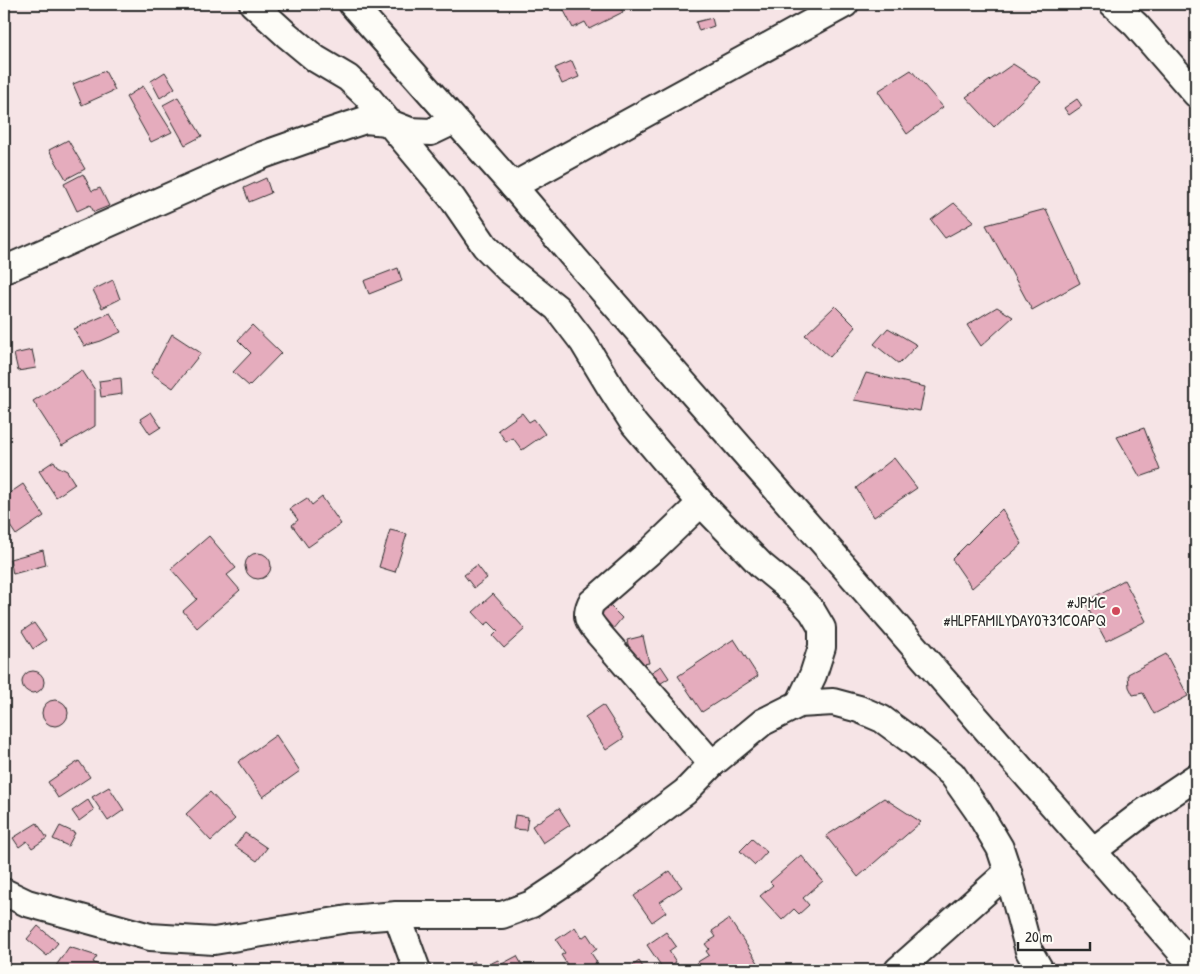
<svg xmlns="http://www.w3.org/2000/svg" width="1200" height="974" font-family="'Patrick Hand',sans-serif">
<rect width="100%" height="100%" fill="#f6e4e6"/>
<filter id="ink" filterUnits="userSpaceOnUse"><feTurbulence type="fractalNoise" baseFrequency=".02" numOctaves="2"/><feDisplacementMap in="SourceGraphic" scale="10" xChannelSelector="R" yChannelSelector="G"/><feConvolveMatrix kernelMatrix="1 2 1 2 8 2 1 2 1" color-interpolation-filters="sRGB"/></filter>
<g filter="url(#ink)">
<g fill="#e5acbd" stroke="#2b2b2b">
<polygon points="569,4 626,4 620,7 623,12 589,29 585,22 573,28 562,7"/>
<polygon points="712,18 714,26 699,31 696,22"/>
<polygon points="572,61 579,77 562,84 555,68"/>
<polygon points="1013,64 1041,82 994,127 966,97"/>
<polygon points="911,70 943,107 907,134 878,91"/>
<polygon points="105,71 115,90 82,105 73,84"/>
<polygon points="165,72 175,88 160,98 151,81"/>
<polygon points="143,86 172,132 151,142 126,97"/>
<polygon points="178,97 202,136 185,145 163,105"/>
<polygon points="1077,99 1082,106 1069,115 1064,108"/>
<polygon points="68,140 85,169 66,179 49,150"/>
<polygon points="83,174 92,191 100,188 109,206 94,212 90,205 77,211 64,184"/>
<polygon points="266,178 271,193 249,202 244,188"/>
<polygon points="954,203 974,222 945,238 931,220"/>
<polygon points="1046,209 1080,283 1032,310 986,225"/>
<polygon points="398,268 402,281 369,294 364,281"/>
<polygon points="113,280 120,299 102,308 93,290"/>
<polygon points="835,306 856,327 830,357 805,335"/>
<polygon points="997,307 1013,317 981,346 967,325"/>
<polygon points="110,313 121,332 101,341 84,346 74,329"/>
<polygon points="252,325 281,353 249,386 233,372 251,353 238,340"/>
<polygon points="888,328 917,345 899,364 874,344"/>
<polygon points="172,334 201,353 173,388 151,373"/>
<polygon points="32,350 36,368 18,371 14,354"/>
<polygon points="82,370 95,390 95,426 62,446 33,401"/>
<polygon points="866,373 925,387 920,411 854,400"/>
<polygon points="121,378 122,394 101,397 99,381"/>
<polygon points="151,412 161,427 150,434 140,419"/>
<polygon points="522,413 529,422 534,419 545,434 522,450 513,438 506,442 498,430"/>
<polygon points="1144,428 1160,470 1140,477 1117,437"/>
<polygon points="894,458 917,488 874,517 856,488"/>
<polygon points="54,461 57,466 67,471 75,484 56,497 39,471"/>
<polygon points="23,484 44,516 16,535 4,517 4,497"/>
<polygon points="322,497 341,524 308,547 292,525 298,520 290,509 307,498 312,505"/>
<polygon points="1002,509 1022,544 972,588 952,559"/>
<polygon points="390,530 407,534 395,572 379,567"/>
<polygon points="209,536 236,568 227,575 240,590 197,628 183,611 197,599 171,569"/>
<polygon points="43,550 46,565 13,574 10,559"/>
<circle cx="258" cy="566" r="13"/>
<polygon points="477,565 487,578 474,588 464,575"/>
<polygon points="1124,580 1146,621 1106,641 1085,602"/>
<polygon points="493,594 525,629 504,648 493,636 498,631 489,622 485,625 473,612"/>
<polygon points="607,603 622,618 612,630 596,615"/>
<polygon points="34,623 46,640 33,649 22,631"/>
<polygon points="643,636 649,663 633,666 627,640"/>
<polygon points="734,639 758,676 702,712 678,676"/>
<polygon points="1166,654 1188,696 1154,714 1143,693 1133,695 1129,687 1128,674"/>
<polygon points="661,666 669,678 655,687 647,675"/>
<circle cx="33" cy="682" r="11"/>
<circle cx="55" cy="713" r="13"/>
<polygon points="603,705 624,738 606,750 585,717"/>
<polygon points="276,735 300,771 263,797 238,762"/>
<polygon points="79,761 90,777 58,798 48,782"/>
<polygon points="109,787 124,810 108,821 92,797"/>
<polygon points="210,792 235,819 211,841 186,814"/>
<polygon points="884,798 921,822 858,877 826,836"/>
<polygon points="88,800 94,810 79,821 72,811"/>
<polygon points="559,808 570,825 543,843 532,826"/>
<polygon points="515,815 528,817 526,830 513,829"/>
<polygon points="37,823 47,838 32,848 27,841 19,847 13,838"/>
<polygon points="60,826 75,833 68,846 53,839"/>
<polygon points="245,833 267,848 257,861 235,846"/>
<polygon points="752,839 767,852 755,865 740,851"/>
<polygon points="801,855 823,881 803,898 809,905 799,914 794,909 782,920 760,896 773,885 770,882"/>
<polygon points="670,871 682,887 660,902 666,912 652,922 634,896"/>
<polygon points="729,919 761,967 757,970 700,970 696,963 709,955 706,951 709,949 705,944 716,937 712,931"/>
<polygon points="38,926 58,943 47,956 27,939"/>
<polygon points="575,927 582,938 587,934 597,949 591,953 597,962 586,970 561,970 568,966 561,955 565,953 556,940"/>
<polygon points="666,932 676,946 669,951 676,962 664,970 647,945"/>
<polygon points="69,947 97,956 93,962 104,969 53,970"/>
<polygon points="517,956 525,970 456,970 474,961 479,969 498,960 500,965"/>
<polygon points="639,961 645,970 627,970"/>
</g>
<g fill="none" stroke-linecap="round" stroke-linejoin="round">
<defs>
<g id="minor">
<polyline points="253,4 287,35 316,59 348,78 365,94 452,198 485,246 508,269 557,308 583,342 609,385 634,424 701,503 761,565 795,593 812,611 822,628 822,647 813,675 799,704"/>
<polyline points="352,4 513,186 576,260 1196,969"/>
<polyline points="1113,4 1136,25 1196,94"/>
<polyline points="513,186 845,4"/>
<polyline points="4,270 263,155 314,137 365,120 387,122 410,131 431,132 454,121"/>
<path d="M701,503L653,549L591,603C584,619 590,622 599,634L712,764"/>
<polyline points="1093,851 1144,812 1196,777"/>
<polyline points="4,892 27,903 150,937 214,941 348,919 397,915 502,915 532,904 571,878 685,792 712,764 763,722 799,704 833,702 859,709 882,719 916,744 952,774 978,811 1000,848 1008,872 1029,951 1040,970"/>
<polyline points="397,915 417,970"/>
<polyline points="898,970 1008,872"/>
</g>
</defs>
<use href="#minor" stroke="#2b2b2b" stroke-width="30"/>
<use href="#minor" stroke="#fdfcf7" stroke-width="26"/>
</g>
</g>
<circle fill="#d1495b" stroke="#fdfcf7" stroke-width="2" cx="1116" cy="611" r="5"/>
<g text-anchor="middle" stroke-width="4" stroke-linejoin="round" paint-order="stroke">
<g font-size="16" fill="#2b2b2b" stroke="#fdfcf7" text-anchor="end">
<text x="1106" y="608">#JPMC<tspan x="1106" dy="18">#HLPFAMILYDAY0731COAPQ</tspan></text>
</g>
</g>
<rect width="1200" height="974" fill="none" stroke="#fdfcf7" stroke-width="20"/>
<rect x="10" y="10" width="1180" height="954" fill="none" stroke="#2b2b2b" stroke-width="2" filter="url(#ink)"/>
<path d="M1018 942v8h72v-8" fill="none" stroke="#2b2b2b" stroke-width="2.5"/>
<text x="1025" y="942" font-size="15" fill="#2b2b2b" stroke="#fdfcf7" stroke-width="4" paint-order="stroke">20 m</text>
</svg>
